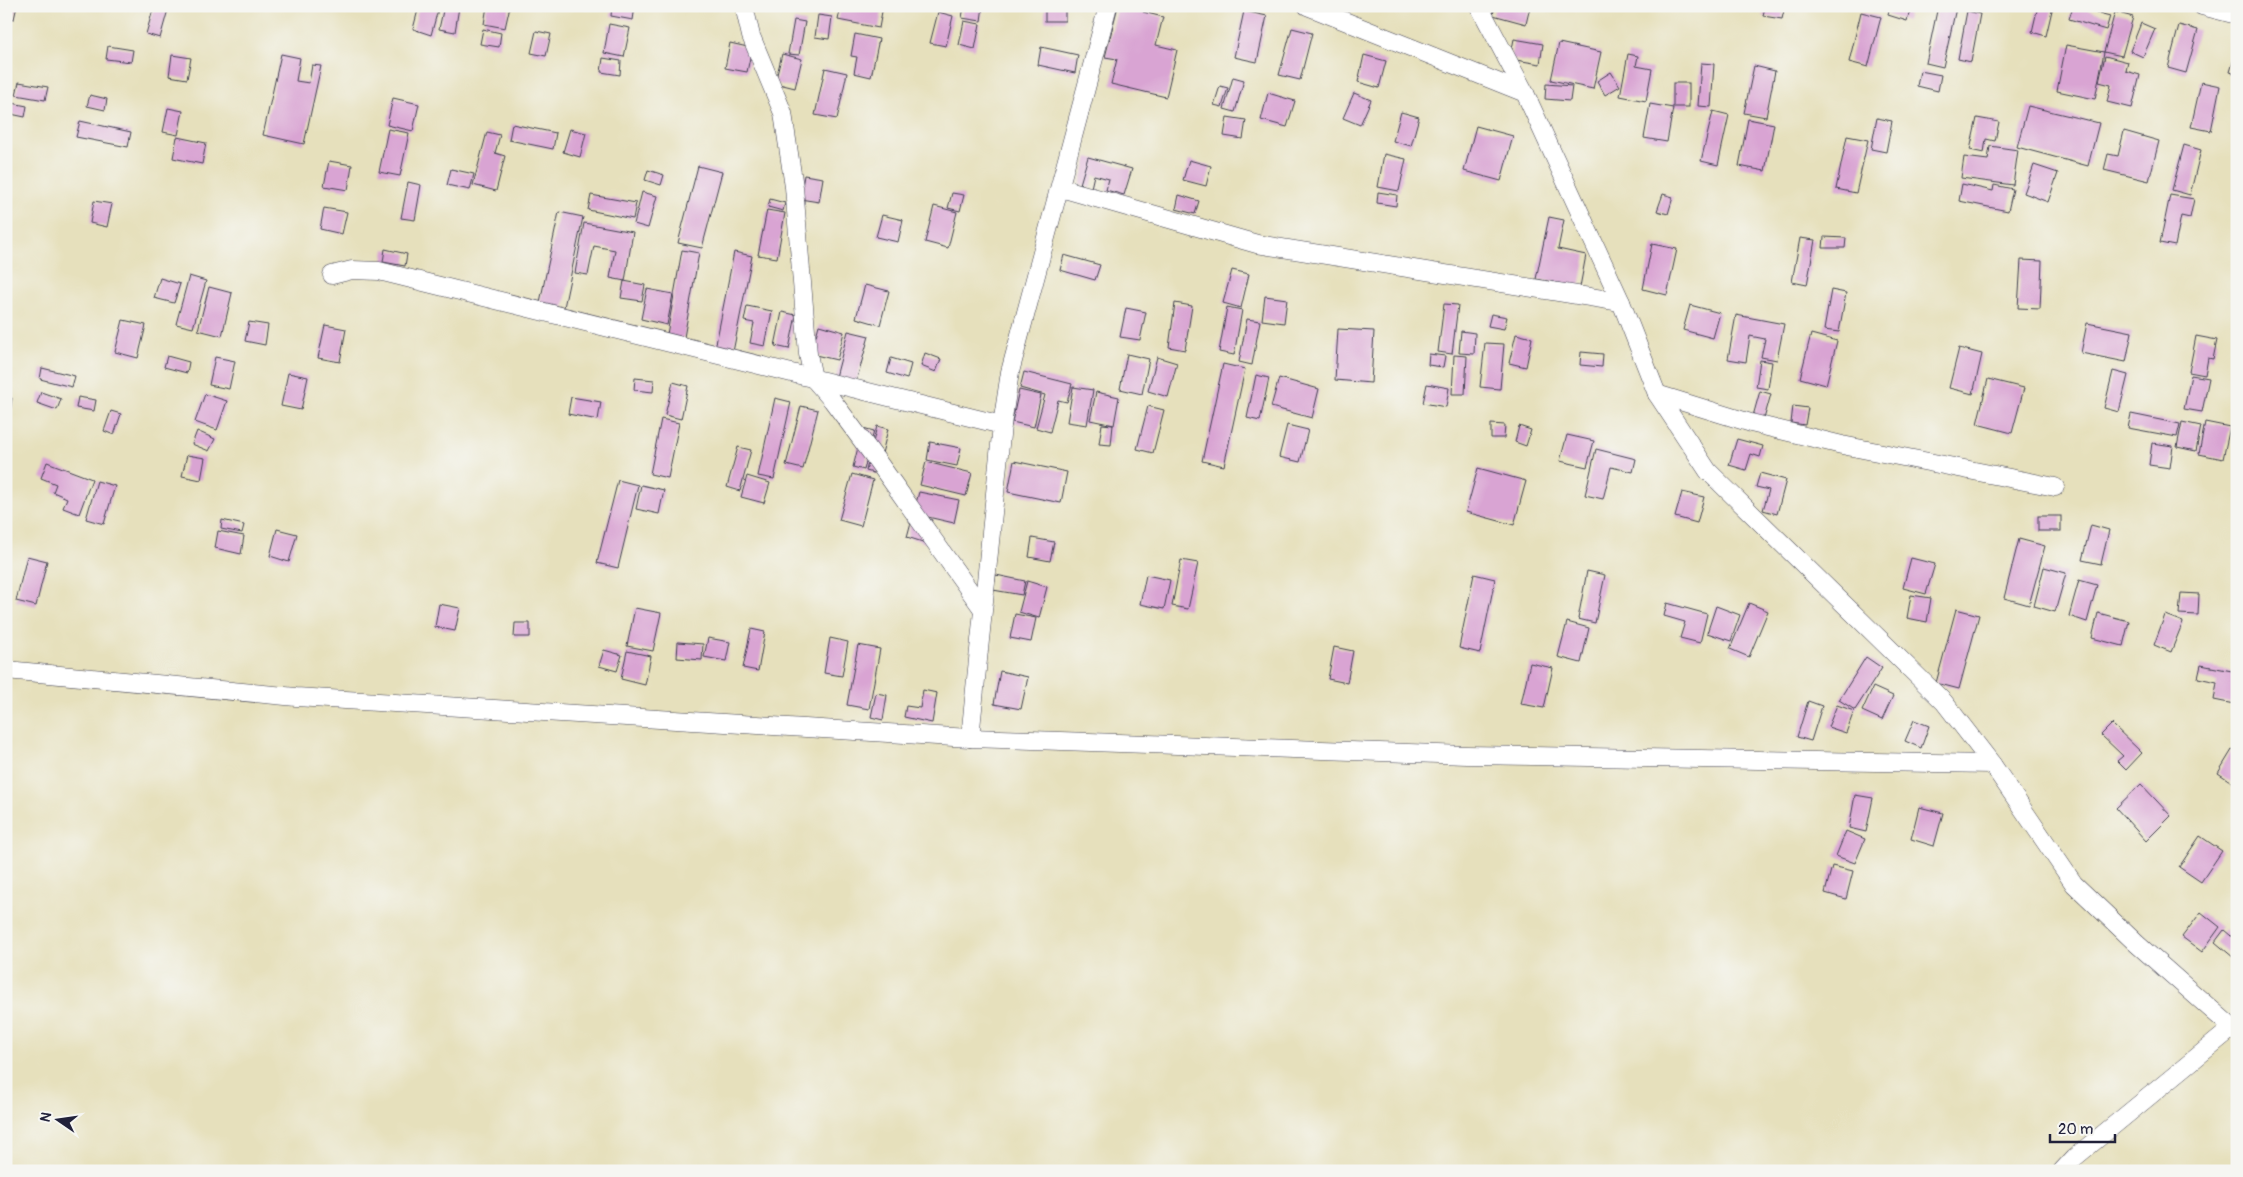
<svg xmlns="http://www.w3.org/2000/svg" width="2243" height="1177" font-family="Pangolin,sans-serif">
<rect width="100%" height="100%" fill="#f6f6f2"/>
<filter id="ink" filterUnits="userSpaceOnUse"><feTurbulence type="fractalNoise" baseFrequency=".02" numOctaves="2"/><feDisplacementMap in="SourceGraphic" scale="10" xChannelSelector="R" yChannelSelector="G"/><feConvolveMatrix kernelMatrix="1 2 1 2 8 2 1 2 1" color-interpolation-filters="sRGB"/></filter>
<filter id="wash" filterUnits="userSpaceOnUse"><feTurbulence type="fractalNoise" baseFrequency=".0096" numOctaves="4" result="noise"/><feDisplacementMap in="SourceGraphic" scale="20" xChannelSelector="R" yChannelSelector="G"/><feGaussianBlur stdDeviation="1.12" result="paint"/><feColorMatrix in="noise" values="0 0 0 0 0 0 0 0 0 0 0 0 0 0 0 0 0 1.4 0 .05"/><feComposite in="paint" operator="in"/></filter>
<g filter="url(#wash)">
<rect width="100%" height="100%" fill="#e6e0bc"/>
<g id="blocks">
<g fill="#d9a4d3">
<polygon points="6,6 17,6 14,19 6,17"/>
<polygon points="154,6 169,6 160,38 146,34"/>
<polygon points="419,6 439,6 431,35 413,29"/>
<polygon points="444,6 459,7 455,32 439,29"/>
<polygon points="487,6 510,6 505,28 484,24"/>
<polygon points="612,6 635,6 633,20 611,16"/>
<polygon points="841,6 883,6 879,28 838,20"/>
<polygon points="948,6 963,6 963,10"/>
<polygon points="964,6 983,6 981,21 962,18"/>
<rect x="1045" y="6" width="20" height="15"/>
<polygon points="1118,6 1145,6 1143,12 1163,17 1156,45 1177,50 1166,97 1111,84 1117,59 1105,57"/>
<polygon points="1495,6 1530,7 1526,24 1493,15"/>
<polygon points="1765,6 1785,6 1782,19 1763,16"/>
<polygon points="1890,6 1911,6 1907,21 1888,15"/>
<polygon points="1938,6 1956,8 1943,67 1926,63"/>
<polygon points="2038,6 2053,6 2046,36 2032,32"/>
<polygon points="2073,6 2110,16 2106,30 2069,19"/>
<polygon points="1244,11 1267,16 1257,62 1234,57"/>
<polygon points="1967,11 1980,14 1971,62 1958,59"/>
<polygon points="938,12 953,16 946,46 930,43"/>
<polygon points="1861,12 1881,17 1868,67 1849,62"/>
<polygon points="2115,12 2133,17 2122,56 2104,52"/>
<polygon points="818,15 832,17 829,39 815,37"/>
<polygon points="794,20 805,22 799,55 788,54"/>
<polygon points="964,21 980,24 975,49 959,45"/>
<polygon points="2141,23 2155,29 2143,57 2130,51"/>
<polygon points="609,24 630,28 624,57 604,53"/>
<polygon points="2179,25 2198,30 2186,73 2168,68"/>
<polygon points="1292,28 1312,33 1300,80 1279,75"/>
<polygon points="483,29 501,33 499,47 480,44"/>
<polygon points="536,31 551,34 546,56 531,53"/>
<polygon points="855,34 879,39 871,77 854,73 857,57 851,56"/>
<polygon points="1514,39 1543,44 1540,64 1510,59"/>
<polygon points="730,43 752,48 747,72 725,68"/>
<polygon points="1559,43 1601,52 1593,89 1551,80"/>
<polygon points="2066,45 2104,52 2095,99 2057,91"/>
<polygon points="108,46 133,50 131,62 106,59"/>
<polygon points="1041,47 1078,55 1075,73 1038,65"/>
<polygon points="2236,52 2237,52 2237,74 2230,72"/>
<polygon points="281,54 300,58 296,81 309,83 312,65 321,66 304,144 263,135"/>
<polygon points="782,54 802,59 795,88 775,83"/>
<polygon points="1628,54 1638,56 1636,66 1652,69 1646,101 1620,96"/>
<polygon points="172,55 191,58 187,79 169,76"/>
<polygon points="1364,55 1386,61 1379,88 1358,82"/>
<polygon points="2105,56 2128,62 2126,71 2140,75 2132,108 2107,102 2111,85 2099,82"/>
<polygon points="603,58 621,61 620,75 601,72"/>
<polygon points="1701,63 1714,64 1711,107 1698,106"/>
<polygon points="1754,66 1775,71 1766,117 1744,113"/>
<polygon points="825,68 847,73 837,119 815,115"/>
<polygon points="1920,71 1941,75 1938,91 1917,86"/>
<polygon points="1611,72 1620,86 1605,95 1597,81"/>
<polygon points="1233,77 1244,80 1235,112 1224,109"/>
<polygon points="19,82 48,87 45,100 16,95"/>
<polygon points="2201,82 2220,86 2211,131 2191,127"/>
<rect x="1673" y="83" width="16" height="24"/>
<polygon points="1546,84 1572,86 1570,101 1545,99"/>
<polygon points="1220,86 1228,88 1222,107 1214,105"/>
<polygon points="1268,93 1295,101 1287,127 1261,120"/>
<polygon points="1354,93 1371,100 1360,125 1343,118"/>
<polygon points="90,95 107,99 105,110 87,106"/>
<polygon points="393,98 419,104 413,131 387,125"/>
<polygon points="7,102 27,106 25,117 6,113"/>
<polygon points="1650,104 1673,108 1667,142 1644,138"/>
<polygon points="2028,106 2099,123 2088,166 2017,147"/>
<polygon points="168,108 183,111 178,135 163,132"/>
<polygon points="1713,111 1729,115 1718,165 1701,161"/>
<polygon points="1401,112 1419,117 1411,146 1393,141"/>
<polygon points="1227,117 1246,120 1243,139 1224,136"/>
<polygon points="1877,118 1892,121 1886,152 1871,149"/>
<polygon points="1977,118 1999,122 1995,141 1986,139 1984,153 1970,150"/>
<polygon points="1748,119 1774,124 1765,171 1739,166"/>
<polygon points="80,121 131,132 128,147 76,137"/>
<polygon points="512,124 556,133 553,149 509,140"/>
<polygon points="1476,126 1513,136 1501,181 1464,171"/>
<polygon points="388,129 409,133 400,176 379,172"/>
<polygon points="570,129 586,133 580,157 563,152"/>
<polygon points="2124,131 2159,141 2149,181 2104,170 2108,154 2118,156"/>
<polygon points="487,132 500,135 495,153 505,156 496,191 473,185"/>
<polygon points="1847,136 1868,140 1856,193 1836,189"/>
<polygon points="177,137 206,143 202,164 173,158"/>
<polygon points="2184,145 2201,150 2190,195 2172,190"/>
<polygon points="1990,146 2018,150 2013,185 1961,178 1964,157 1988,160"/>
<polygon points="1384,154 1406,159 1399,191 1378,187"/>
<polygon points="1088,157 1132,169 1124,195 1106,190 1109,179 1094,175 1091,188 1080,184"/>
<polygon points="1189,160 1211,166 1206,186 1183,180"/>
<polygon points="329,161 352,165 348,190 324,186"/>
<polygon points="2034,165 2058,173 2048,202 2024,193"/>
<polygon points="698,166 722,172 702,248 678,243"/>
<polygon points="451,169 474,174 470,190 447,185"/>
<polygon points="648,170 664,175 661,185 645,180"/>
<polygon points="804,175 823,178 819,202 800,199"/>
<polygon points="408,182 421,185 415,220 401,218"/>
<polygon points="1962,184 1993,191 1994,185 2013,189 2008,211 1959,201"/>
<polygon points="642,192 657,196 648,228 634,224"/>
<polygon points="1378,192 1397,195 1396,206 1377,203"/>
<polygon points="952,193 964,195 960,211 948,208"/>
<polygon points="1663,194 1673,197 1668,214 1657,211"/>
<polygon points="591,195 636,203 633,219 588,210"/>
<polygon points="1179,195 1199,201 1195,214 1176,209"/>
<polygon points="2170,195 2194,199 2190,218 2181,216 2175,246 2160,243"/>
<polygon points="770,199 785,203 783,211 768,207"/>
<polygon points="94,201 112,204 107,227 90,223"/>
<polygon points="934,206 957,212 948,248 925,242"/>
<polygon points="324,208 347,212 342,234 320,229"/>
<polygon points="767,210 785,213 777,258 758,255"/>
<polygon points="559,212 583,217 563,312 539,307"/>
<polygon points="882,215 903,220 898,242 876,237"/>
<polygon points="1549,217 1564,220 1558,249 1586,255 1580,287 1536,279"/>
<polygon points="584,223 633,232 625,281 610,278 615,250 594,246 588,275 575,273"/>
<polygon points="1824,237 1846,238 1845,248 1823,248"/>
<polygon points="1800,238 1815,240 1807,285 1792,282"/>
<polygon points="1652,244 1677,249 1667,295 1643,289"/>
<polygon points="385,249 407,254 405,266 383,262"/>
<polygon points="682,250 699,253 683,343 666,340"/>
<polygon points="734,252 752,256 733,352 715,349"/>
<polygon points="1064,255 1100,265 1095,280 1060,270"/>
<polygon points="2021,260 2042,261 2040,309 2018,308"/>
<polygon points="1232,270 1249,274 1241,308 1223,303"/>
<polygon points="189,276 206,281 193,328 176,324"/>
<polygon points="160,278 180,284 174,303 154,298"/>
<polygon points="624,281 645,285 642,301 621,298"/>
<polygon points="865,285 889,291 880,325 856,318"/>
<polygon points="209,287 232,293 222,336 198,330"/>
<polygon points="647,289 673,294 667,325 641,319"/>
<polygon points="1831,290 1846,293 1839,332 1824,330"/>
<polygon points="1265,296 1287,299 1284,323 1262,320"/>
<polygon points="1175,303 1192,306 1185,350 1169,347"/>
<polygon points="1444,304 1458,305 1452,354 1438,352"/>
<polygon points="1690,305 1720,313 1713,338 1683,330"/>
<polygon points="747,306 772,311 765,346 750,343 754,323 744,321"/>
<polygon points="1227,307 1242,310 1234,355 1219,352"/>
<polygon points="1126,308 1146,312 1140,340 1120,337"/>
<polygon points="782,312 796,315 789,349 775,346"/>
<polygon points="1491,314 1507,317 1504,329 1488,326"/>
<polygon points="1736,315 1784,324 1777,360 1761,357 1765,339 1750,336 1746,362 1728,359"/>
<polygon points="1247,319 1260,321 1252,365 1239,362"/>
<polygon points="123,320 146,325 138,358 115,352"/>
<polygon points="249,322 268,325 265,345 245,341"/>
<polygon points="2087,323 2132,332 2126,362 2081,353"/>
<polygon points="325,325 346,329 340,362 318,358"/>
<polygon points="819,325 844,332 837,360 811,354"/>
<polygon points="1338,329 1374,331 1371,383 1335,380"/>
<polygon points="848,331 869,336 856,382 836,377"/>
<polygon points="1461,331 1475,333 1474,354 1459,353"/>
<polygon points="1516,334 1532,338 1526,367 1509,363"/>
<polygon points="1811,334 1837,341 1826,385 1800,378"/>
<polygon points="2196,336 2217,340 2213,359 2208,358 2205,375 2189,372"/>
<polygon points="1485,343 1504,344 1500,389 1480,387"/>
<polygon points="1959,348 1982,354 1973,394 1949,388"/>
<polygon points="1581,352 1603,354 1602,367 1580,365"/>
<polygon points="925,353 941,359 936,372 921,366"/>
<polygon points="1127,354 1149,359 1142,394 1120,389"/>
<polygon points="1429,354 1445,356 1443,367 1428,365"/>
<polygon points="1454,355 1467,356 1465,394 1452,394"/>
<polygon points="167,356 189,362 187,373 164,367"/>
<polygon points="215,357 235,361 229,389 209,385"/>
<polygon points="1157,357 1177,363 1168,397 1148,391"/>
<polygon points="891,358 911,364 907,379 887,373"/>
<polygon points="1760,360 1772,362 1768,389 1756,387"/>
<polygon points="1223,364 1245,369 1224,466 1202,461"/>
<polygon points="42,368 75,376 72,387 40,379"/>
<polygon points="2113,371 2128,375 2119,412 2104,408"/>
<polygon points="1024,372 1072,384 1067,402 1058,400 1050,432 1036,428 1045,395 1020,388"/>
<polygon points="288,373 308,377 301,410 281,406"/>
<polygon points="1256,375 1269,378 1260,421 1247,418"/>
<polygon points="2191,375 2209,378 2202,412 2184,409"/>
<polygon points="635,378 654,380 653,392 634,390"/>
<polygon points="1279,378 1319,389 1312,418 1271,407"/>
<polygon points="1988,379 2024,388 2012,433 1977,424"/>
<polygon points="673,382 688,386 681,419 665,415"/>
<polygon points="1427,384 1449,388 1446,407 1423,403"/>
<polygon points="1073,387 1093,390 1087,425 1067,422"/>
<polygon points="1019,390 1041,395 1034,427 1012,422"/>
<polygon points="1760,391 1771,394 1764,419 1753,416"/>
<polygon points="41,392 61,399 57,410 37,403"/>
<polygon points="1096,392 1119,397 1114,425 1090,420"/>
<polygon points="205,394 227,401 217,430 195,422"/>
<polygon points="6,397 12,398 10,413 6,412"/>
<polygon points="78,397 96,400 94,411 76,408"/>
<polygon points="571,397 601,402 598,420 568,414"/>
<polygon points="775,398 791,402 774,479 758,476"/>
<polygon points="801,406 818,410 803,469 786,465"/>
<polygon points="1148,406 1164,410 1153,453 1137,449"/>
<polygon points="1793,406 1808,408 1805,425 1791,423"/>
<polygon points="111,411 121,414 114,435 104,431"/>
<polygon points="2131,414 2180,424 2177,437 2128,428"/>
<polygon points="661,419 679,423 668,478 650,474"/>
<polygon points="2182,422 2201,426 2196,451 2177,447"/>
<polygon points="2205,422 2230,427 2223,459 2199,454"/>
<polygon points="1102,424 1113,425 1111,445 1099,444"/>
<polygon points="1491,424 1505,425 1504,438 1491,438"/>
<polygon points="1287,425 1308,430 1300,462 1279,457"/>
<polygon points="877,426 888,429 877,474 866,471"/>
<polygon points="1519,426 1531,430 1526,446 1515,442"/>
<polygon points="863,428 874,431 864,470 853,467"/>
<polygon points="197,431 215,439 209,451 192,444"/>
<polygon points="1567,435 1594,441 1587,467 1560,461"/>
<polygon points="1737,439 1763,446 1760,457 1751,454 1746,470 1729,465"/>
<polygon points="930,442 961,448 957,466 927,460"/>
<polygon points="2152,443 2173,446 2170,468 2149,465"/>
<polygon points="738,447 751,450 740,491 727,487"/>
<polygon points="1596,449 1636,459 1633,472 1611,467 1603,499 1585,495"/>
<polygon points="187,455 205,458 201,480 182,476"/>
<polygon points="1014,461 1067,472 1061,503 1008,492"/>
<polygon points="47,462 92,479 79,514 63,508 67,498 53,492 56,484 41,478"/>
<polygon points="926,462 972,473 966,496 920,485"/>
<polygon points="1478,468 1526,481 1514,525 1466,512"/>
<polygon points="1760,473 1786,480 1777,514 1763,510 1769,490 1756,487"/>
<polygon points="852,474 873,480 861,526 839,520"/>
<polygon points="747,476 770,483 764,503 741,497"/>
<polygon points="618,480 638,485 618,568 597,563"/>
<polygon points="97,481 115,486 104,524 86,519"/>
<polygon points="641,485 664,490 659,514 636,509"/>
<polygon points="919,492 959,500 954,523 919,515 932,520 926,543 907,537"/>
<polygon points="1682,492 1704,497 1697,523 1675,517"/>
<rect x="2038" y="516" width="23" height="15"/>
<polygon points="222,520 244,525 242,533 221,529"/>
<polygon points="2091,525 2109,530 2101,564 2082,560"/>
<polygon points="277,529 297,534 289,562 270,556"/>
<polygon points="218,531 244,536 241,554 215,548"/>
<polygon points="1032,538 1054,542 1050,561 1029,557"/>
<polygon points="2019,539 2045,546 2029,605 2004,598"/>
<polygon points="27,556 47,561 36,606 16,601"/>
<polygon points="1911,558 1935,564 1926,594 1903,588"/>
<polygon points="1181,560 1198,563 1188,609 1172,606"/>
<polygon points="2044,567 2066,573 2055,612 2034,606"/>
<polygon points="1587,571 1605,575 1595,623 1578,619"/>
<polygon points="1474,574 1495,579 1480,653 1459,648"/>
<polygon points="996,575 1025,581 1022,595 993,590"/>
<polygon points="1146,575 1170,580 1164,609 1140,604"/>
<polygon points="2079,580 2097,585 2087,622 2069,616"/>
<polygon points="1027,581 1047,587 1039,618 1019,612"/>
<polygon points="2181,593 2199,594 2198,615 2179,614"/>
<polygon points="1911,595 1931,598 1927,622 1907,618"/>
<polygon points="1667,603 1707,614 1700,643 1680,638 1685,622 1664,616"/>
<polygon points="1749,603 1768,611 1749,657 1730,649"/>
<polygon points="439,604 460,608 455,631 435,627"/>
<polygon points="1716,606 1740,615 1731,641 1707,633"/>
<polygon points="635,608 661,613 653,651 627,646"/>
<polygon points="1956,609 1979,615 1959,689 1936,683"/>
<polygon points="2098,613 2129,621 2123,646 2092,638"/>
<polygon points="1015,614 1036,618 1031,642 1010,638"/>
<polygon points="2165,615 2183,622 2171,652 2154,645"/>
<polygon points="1567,622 1589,628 1581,663 1558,657"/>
<polygon points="515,623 530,623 530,637 514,637"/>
<polygon points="751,629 765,632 758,671 743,668"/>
<polygon points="708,638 730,642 726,661 704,657"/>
<polygon points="830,638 848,642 842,676 824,673"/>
<polygon points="678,642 703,644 702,660 677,658"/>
<polygon points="858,645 880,649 869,709 847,705"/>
<polygon points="1334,647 1353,651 1347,683 1328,679"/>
<polygon points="604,650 622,655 617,671 599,666"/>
<polygon points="627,651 651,656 645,685 621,679"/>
<polygon points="1866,657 1882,668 1855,710 1839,700"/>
<polygon points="1530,663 1553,668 1544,708 1521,704"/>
<polygon points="2201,665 2237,672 2237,716 2232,715 2234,704 2214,700 2217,682 2198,678"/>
<polygon points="1000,671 1028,677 1021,709 994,704"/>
<polygon points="1873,687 1893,696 1882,720 1862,711"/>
<polygon points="923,690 937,693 932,723 904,717 906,706 920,708"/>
<polygon points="876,693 887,695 883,720 871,717"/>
<polygon points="1808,701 1822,706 1811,741 1797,737"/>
<polygon points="1837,705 1854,711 1846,733 1828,727"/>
<polygon points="1914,720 1929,726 1921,748 1905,741"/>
<polygon points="2112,724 2142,753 2126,770 2117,761 2123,756 2101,735"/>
<polygon points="2232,750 2237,752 2237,777 2233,783 2218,773"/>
<polygon points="2141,784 2171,816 2146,841 2116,808"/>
<polygon points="1855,795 1873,798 1866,832 1849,828"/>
<polygon points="1919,807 1943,813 1934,846 1911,839"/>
<polygon points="1846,831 1865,839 1855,863 1836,856"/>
<polygon points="2200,836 2222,851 2201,882 2179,867"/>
<polygon points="1832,866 1853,871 1846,899 1825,893"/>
<polygon points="2201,912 2220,927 2202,952 2182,937"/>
<polygon points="2224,930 2237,941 2237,955 2234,958 2215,942"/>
</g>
</g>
</g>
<g filter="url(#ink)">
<use href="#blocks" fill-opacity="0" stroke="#3f3e4e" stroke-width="1"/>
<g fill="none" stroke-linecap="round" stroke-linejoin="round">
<defs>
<g id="minor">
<polyline points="744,6 751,36 783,113 794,187 808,354 813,378 832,400 878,462 982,608"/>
<polyline points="1307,6 1525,93"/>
<polyline points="1479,6 1525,93 1621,302 1657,394 1708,471 1944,702 1992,764 2074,884 2137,944 2237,1032"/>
<polyline points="2202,6 2237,15"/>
<polyline points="1061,188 1257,244 1621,302"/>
<polyline points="332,275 352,270 379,271 1002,425"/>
<polyline points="1657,394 1751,423 1842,445 2055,487"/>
<polyline points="6,670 296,697 970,738 1467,755 1992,764"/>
<polyline points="970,738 1002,425 1010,372 1108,6"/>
<polyline points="2062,1171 2074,1158 2231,1029"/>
</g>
</defs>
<use href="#minor" stroke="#3f3e4e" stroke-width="19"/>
<use href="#minor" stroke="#fff" stroke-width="18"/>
</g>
</g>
<rect width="2243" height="1177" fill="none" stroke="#f6f6f2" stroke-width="25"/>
<g transform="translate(58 1120) rotate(283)" stroke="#f6f6f2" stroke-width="4" paint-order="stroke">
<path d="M0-4L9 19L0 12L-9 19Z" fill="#22223b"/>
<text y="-8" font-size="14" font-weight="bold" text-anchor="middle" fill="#22223b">N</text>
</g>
<path d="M2050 1134v8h65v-8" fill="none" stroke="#22223b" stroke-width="2.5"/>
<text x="2058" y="1134" font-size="15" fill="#22223b" stroke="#f6f6f2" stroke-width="4" paint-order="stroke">20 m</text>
</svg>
